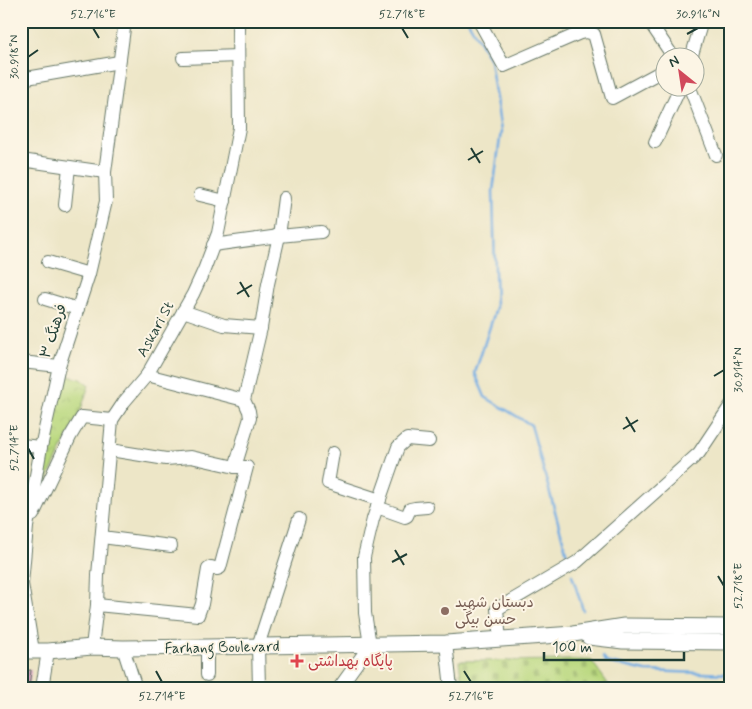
<svg xmlns="http://www.w3.org/2000/svg" width="752" height="709" font-family="Mynerve,'Playpen Sans Arabic',sans-serif">
<defs>
<pattern id="cemetery-stones" width="16" height="16" patternUnits="userSpaceOnUse" patternTransform="scale(1.25)"><rect width="16" height="16" fill="#b9d87e"/><path d="M2 7V4a2 2 0 0 1 4 0v3zM10 15v-3a2 2 0 0 1 4 0v3z" fill="#9fba6e"/></pattern>
<pattern id="park-crowns" width="20" height="18" patternUnits="userSpaceOnUse" patternTransform="scale(1.25)"><rect width="20" height="18" fill="#b9d87e"/><path d="M2 6a3 3 0 1 1 6 0M12 15a3 3 0 1 1 6 0" fill="none" stroke="#9fba6e"/></pattern>
</defs>
<rect width="100%" height="100%" fill="#fcf5e5"/>
<filter id="ink" filterUnits="userSpaceOnUse"><feTurbulence type="fractalNoise" baseFrequency=".02" numOctaves="2"/><feDisplacementMap in="SourceGraphic" scale="10" xChannelSelector="R" yChannelSelector="G"/><feConvolveMatrix kernelMatrix="1 2 1 2 8 2 1 2 1" color-interpolation-filters="sRGB"/></filter>
<filter id="wash" filterUnits="userSpaceOnUse"><feTurbulence type="fractalNoise" baseFrequency=".0096" numOctaves="4" result="noise"/><feDisplacementMap in="SourceGraphic" scale="20" xChannelSelector="R" yChannelSelector="G"/><feGaussianBlur stdDeviation="1.12" result="paint"/><feColorMatrix in="noise" values="0 0 0 0 0 0 0 0 0 0 0 0 0 0 0 0 0 1.4 0 .05"/><feComposite in="paint" operator="in"/></filter>
<g filter="url(#wash)">
<rect width="100%" height="100%" fill="#ede6c7"/>
<polygon fill="url(#cemetery-stones)" stroke="#6c8a59" points="591,660 611,688 463,688 459,661"/>
<polygon fill="url(#park-crowns)" stroke="#6c8a59" points="63,375 81,379 89,385 80,412 36,502 47,432"/>
<g fill="none" stroke-linecap="round" stroke-linejoin="round">
<g stroke="#73ade3" stroke-width="2.5">
<polyline points="468,21 490,60 501,131 493,191 496,308 475,373 485,397 531,425 568,558"/>
<polyline points="572,575 583,610"/>
<polyline points="603,657 606,662 646,671 731,674"/>
</g>
</g>
<g id="blocks">
<polygon fill="#d8a2c4" points="31,670 29,688 21,688 21,671"/>
</g>
</g>
<g filter="url(#ink)">
<use href="#blocks" fill-opacity="0" stroke="#677867" stroke-width="1"/>
<g fill="none" stroke-linecap="round" stroke-linejoin="round">
<defs>
<g id="minor">
<polyline points="479,21 504,66 580,33 586,32 594,34 612,98 664,70"/>
<polyline points="649,21 674,58"/>
<polyline points="183,58 238,56"/>
<polyline points="691,58 702,21"/>
<polyline points="21,79 119,62"/>
<polyline points="690,88 716,155"/>
<polyline points="655,142 680,88"/>
<polyline points="21,160 105,172"/>
<polyline points="21,187 24,160"/>
<polyline points="200,195 225,201"/>
<polyline points="284,198 279,236 321,232"/>
<polyline points="65,205 69,167"/>
<polyline points="213,245 279,236 268,284 261,328 244,400 249,411 250,418 235,467"/>
<polyline points="48,262 89,274"/>
<polyline points="45,299 78,309"/>
<polyline points="183,311 224,325 261,328"/>
<polyline points="21,362 59,366"/>
<polyline points="147,375 244,400"/>
<polyline points="21,445 41,447"/>
<polyline points="333,453 328,483 380,500"/>
<polyline points="377,507 405,517 407,516 410,509 415,508 427,507"/>
<polyline points="33,515 70,437 82,417 112,420"/>
<polyline points="102,537 171,546"/>
<polyline points="97,605 198,615 202,604 208,569 211,567 217,569 220,568 247,467 235,467 191,457 166,459 110,450"/>
<polyline points="500,640 497,609 577,562 699,453 731,405"/>
<polyline points="446,643 451,688"/>
<polyline points="92,647 97,605 98,575 112,420 124,402 147,375 193,294 204,270 218,233 239,128 238,21"/>
<polyline points="207,647 207,675"/>
<polyline points="123,648 136,688"/>
<polyline points="33,651 22,584 27,527 41,447 59,366 89,274 106,201 105,172 125,21"/>
<polyline points="42,688 48,651"/>
<polyline points="259,688 258,646 299,519"/>
<polyline points="339,688 370,645 365,613 364,557 373,519 398,447 407,439 429,441"/>
</g>
<g id="major">
<polyline points="589,637 623,641 731,642"/>
<polyline points="21,651 48,651 92,647 123,648 207,647 446,643 573,634 624,626 731,627"/>
</g>
</defs>
<use href="#minor" stroke="#677867" stroke-width="14"/>
<use href="#major" stroke="#677867" stroke-width="17"/>
<use href="#minor" stroke="#fff" stroke-width="12"/>
<use href="#major" stroke="#fff" stroke-width="15"/>
</g>
</g>
<path fill="none" stroke="#1f3d34" stroke-width="2" d="M93,28L99,38M402,28L408,38M687,34L698,28M28,57L38,50M471,148L480,163M468,160L483,151M240,282L249,297M237,294L252,285M714,376L724,370M626,417L635,432M623,429L638,420M28,448L34,459M395,550L404,565M392,562L407,554M718,576L724,586M156,671L162,682M464,671L471,682"/>
<circle fill="#8d6e63" stroke="#fcf5e5" stroke-width="2" cx="445" cy="611" r="5"/>
<path fill="#e0444e" stroke="#fcf5e5" stroke-width="2" d="M294.5 653.5h5v5h5v5h-5v5h-5v-5h-5v-5h5z"/>
<g text-anchor="middle" stroke-width="4" stroke-linejoin="round" paint-order="stroke">
<g font-size="15" fill="#1f3d34" stroke="#fcf5e5">
<text transform="translate(155 329) rotate(-61)" y="5">Askari St</text>
<text transform="translate(53 331) rotate(-72)" y="5">فرهنگ ۳</text>
<text transform="translate(222 647) rotate(-1)" y="5">Farhang Boulevard</text>
</g>
<g font-size="15" fill="#785e54" stroke="#fcf5e5" text-anchor="start">
<text x="455" y="607">دبستان شهید<tspan x="455" dy="17">حسن بیگی</tspan></text>
</g>
<g font-size="15" fill="#be3a42" stroke="#fcf5e5" text-anchor="start">
<text x="308" y="666">پایگاه بهداشتی</text>
</g>
</g>
<rect width="752" height="709" fill="none" stroke="#fcf5e5" stroke-width="55"/>
<g transform="translate(680 72) rotate(330)"><circle r="24" fill="#fcf5e5" stroke="#a4ab9e"/>
<path d="M0-4L9 19L0 12L-9 19Z" fill="#d1495b"/>
<text y="-8" font-size="14" font-weight="bold" text-anchor="middle" fill="#1f3d34">N</text>
</g>
<path d="M544 652v8h140v-8" fill="none" stroke="#1f3d34" stroke-width="2.5"/>
<text x="552" y="652" font-size="15" fill="#1f3d34" stroke="#fcf5e5" stroke-width="4" paint-order="stroke">100 m</text>
<rect x="28" y="28" width="696" height="654" fill="none" stroke="#1f3d34" stroke-width="2"/>
<g font-size="12" text-anchor="middle" fill="#1f3d34">
<text x="93" y="18">52.716°E</text>
<text x="402" y="18">52.718°E</text>
<text x="698" y="18">30.916°N</text>
<text transform="translate(14 57) rotate(-90)" y="4">30.918°N</text>
<text transform="translate(738 370) rotate(-90)" y="4">30.914°N</text>
<text transform="translate(14 448) rotate(-90)" y="4">52.714°E</text>
<text transform="translate(738 586) rotate(-90)" y="4">52.718°E</text>
<text x="162" y="700">52.714°E</text>
<text x="471" y="700">52.716°E</text>
</g>
</svg>
